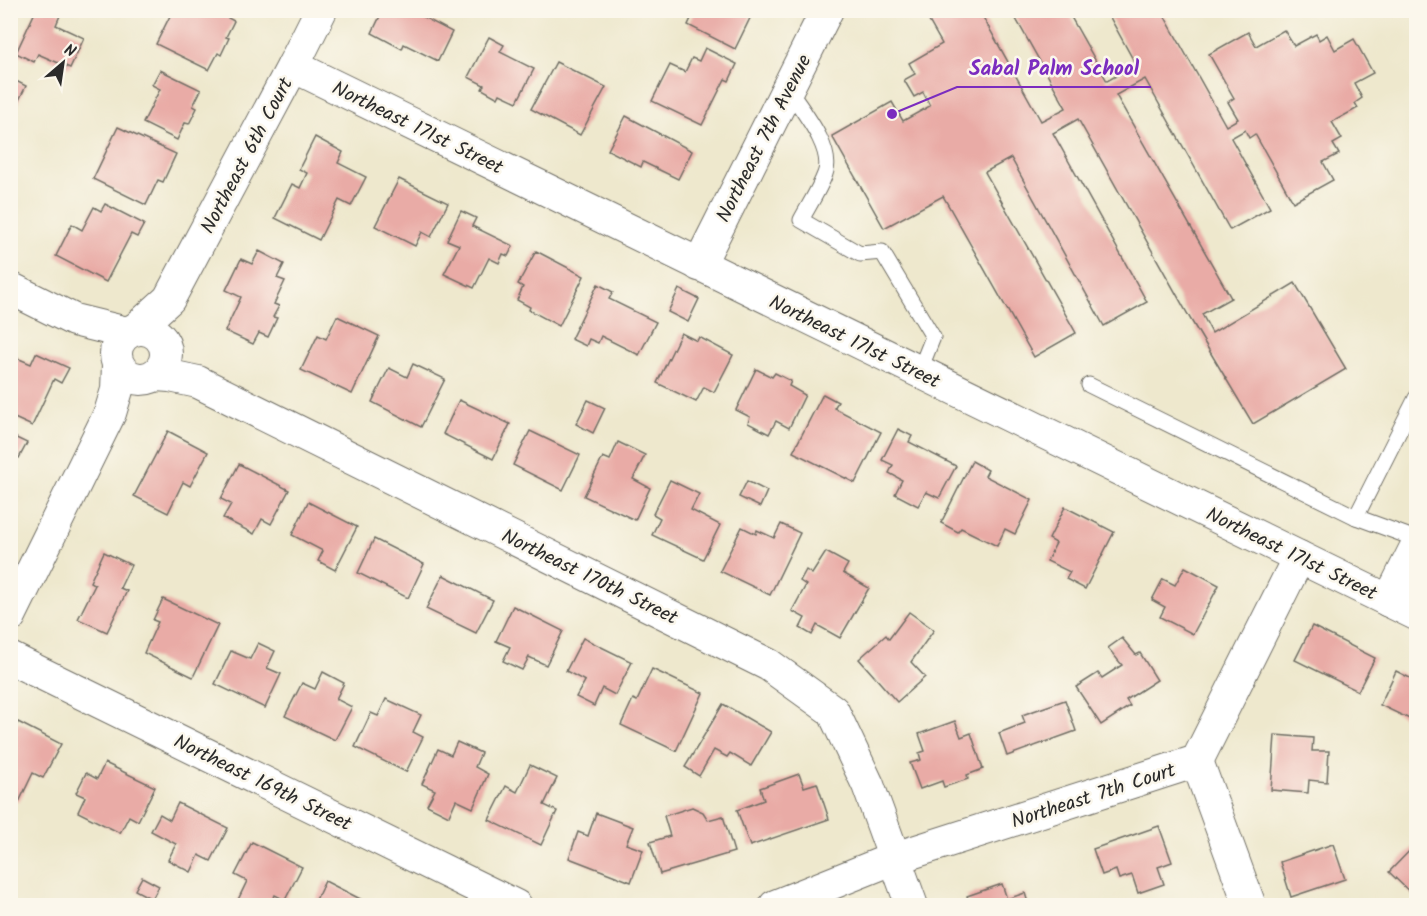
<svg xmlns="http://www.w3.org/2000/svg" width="1427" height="916" font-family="Kalam,sans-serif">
<rect width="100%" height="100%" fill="#fbf7ec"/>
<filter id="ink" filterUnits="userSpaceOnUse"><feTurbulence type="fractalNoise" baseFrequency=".0167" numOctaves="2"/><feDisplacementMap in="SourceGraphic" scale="12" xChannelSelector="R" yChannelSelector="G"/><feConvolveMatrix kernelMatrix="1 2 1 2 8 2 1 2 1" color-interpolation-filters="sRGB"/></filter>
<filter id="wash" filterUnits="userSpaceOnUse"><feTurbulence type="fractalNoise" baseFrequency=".008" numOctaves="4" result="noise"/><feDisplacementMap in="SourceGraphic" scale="24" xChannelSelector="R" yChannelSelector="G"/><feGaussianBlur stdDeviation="1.35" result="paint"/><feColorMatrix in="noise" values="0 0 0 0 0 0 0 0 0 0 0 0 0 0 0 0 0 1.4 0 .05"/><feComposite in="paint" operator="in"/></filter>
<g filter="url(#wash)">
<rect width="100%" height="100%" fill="#eee8cd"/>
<g id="blocks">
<g fill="#e9aba6">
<polygon points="36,10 55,10 61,13 56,25 84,38 70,68 38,54 34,62 16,53"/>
<polygon points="173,10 213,10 234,21 226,37 229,38 221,55 218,53 209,70 156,44"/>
<polygon points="383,10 410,10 452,32 438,61 404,44 402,49 372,33"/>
<polygon points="695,10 754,10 735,49 688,25"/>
<polygon points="932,10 979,10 1041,121 1066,108 1011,10 1067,10 1107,81 1136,65 1106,10 1161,10 1226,126 1238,119 1228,102 1234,98 1209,54 1248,32 1256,46 1284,30 1294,46 1316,34 1319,40 1327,35 1335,50 1354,39 1373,73 1354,83 1362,98 1355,103 1358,108 1332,122 1342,139 1333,144 1339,154 1323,162 1333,180 1293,202 1255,134 1249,138 1245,130 1231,138 1270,208 1230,230 1145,79 1116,95 1231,298 1202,314 1212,333 1295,283 1346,369 1253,424 1191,320 1078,119 1053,133 1147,302 1104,326 1011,158 985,172 1076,333 1034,357 943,196 884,228 832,136 892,102 903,121 930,106 923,92 914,97 904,80 915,74 909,63 942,44 925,14"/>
<polygon points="489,37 504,45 500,52 534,69 517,102 500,94 498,98 482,89 484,85 468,77"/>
<polygon points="705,48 737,64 729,81 725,79 702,125 652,101 670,65 685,72 692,58 699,61"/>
<polygon points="556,62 606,87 580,135 531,109"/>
<polygon points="160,70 201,90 193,106 197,108 189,124 185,123 177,140 143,123 160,89 152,85"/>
<polygon points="10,78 26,86 10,118"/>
<polygon points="626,116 692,151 678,179 643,162 641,167 608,150"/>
<polygon points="118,127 176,154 163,182 158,180 146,205 93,179"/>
<polygon points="315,137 343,152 338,163 366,177 351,206 339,200 319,240 275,218 292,184 300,188 307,173 299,169"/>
<polygon points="399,179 448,203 431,237 422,232 415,246 375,226"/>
<polygon points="105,204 144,224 137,237 131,234 106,282 56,256 72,224 82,230 94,207 101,211"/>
<polygon points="461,211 476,218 472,226 513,246 508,256 503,254 499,263 489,258 474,288 444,274 459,245 447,240"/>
<polygon points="259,251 284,264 277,278 285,281 274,304 279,306 273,317 277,318 268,337 259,333 253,344 225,331 241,297 226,290 241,259 252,264"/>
<polygon points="536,251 584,276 559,326 529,310 530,307 517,300 523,287 518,284"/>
<polygon points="598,284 613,292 609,299 656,322 639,355 601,336 598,343 589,339 586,346 571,339"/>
<polygon points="679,289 699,299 688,322 668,312"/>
<polygon points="337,316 379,336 352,394 301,370 318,335 326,339"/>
<polygon points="681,333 697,341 699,337 733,355 714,392 704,387 696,402 657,383"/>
<polygon points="36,353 69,368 61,383 54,379 32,426 10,416 10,363 14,364 17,358 31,364"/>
<polygon points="413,364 445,379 421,427 372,402 389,368 407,377"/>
<polygon points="756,369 772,377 775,373 791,381 789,386 805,395 789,428 776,421 769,434 748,423 750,417 736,410"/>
<polygon points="823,394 838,402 834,408 881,432 855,483 793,452"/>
<polygon points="459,400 510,424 493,459 443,434"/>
<polygon points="588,400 605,408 593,433 576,424"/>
<polygon points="898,429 912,436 909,442 956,466 939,498 926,492 918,506 895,494 902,480 889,473 893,465 882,460"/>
<polygon points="168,431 208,452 190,486 183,482 168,513 134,496"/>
<polygon points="530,431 580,455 563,490 513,465"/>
<polygon points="10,435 27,443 19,458 13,455 10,460"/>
<polygon points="618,442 645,455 633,479 650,488 635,520 584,496 603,457 610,460"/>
<polygon points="972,461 988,470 985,476 1032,500 1015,534 1005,529 997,546 961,528 958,532 941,523"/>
<polygon points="239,464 289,490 271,524 262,519 254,534 223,518 231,504 221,499"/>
<polygon points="670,480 699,494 691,510 720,525 703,559 652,535 660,518 653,514"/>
<polygon points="747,481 767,491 760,507 739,497"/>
<polygon points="308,502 357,527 335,570 318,561 323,551 292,535"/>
<polygon points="1065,507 1114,532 1085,589 1066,579 1070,572 1047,561 1056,543 1049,539"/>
<polygon points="781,524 800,533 770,595 720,571 742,527 756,534 757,530 774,538"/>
<polygon points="374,539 424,564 408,598 358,573"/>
<polygon points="104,552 131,565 120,588 127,591 107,632 78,619 95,585 90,582"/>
<polygon points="826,552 848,564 843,573 869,588 840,638 817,625 812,635 800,628 805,618 792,611 806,585 800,581 806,570 812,574"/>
<polygon points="1185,567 1219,585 1193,634 1160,617 1165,607 1152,600 1163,579 1175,585"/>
<polygon points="443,575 493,600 476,633 426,609"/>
<polygon points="163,599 218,625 193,677 144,653 158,622 153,620"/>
<polygon points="513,606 563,631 546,665 529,657 522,670 503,661 510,647 496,641"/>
<polygon points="909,612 934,630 911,662 925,677 897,702 859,659 886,635 889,639"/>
<polygon points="1312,626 1375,658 1358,691 1295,660"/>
<polygon points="583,638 632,662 615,695 602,688 594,706 576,697 585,681 566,671"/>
<polygon points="1122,638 1136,655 1140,653 1157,680 1126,700 1130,706 1101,725 1076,687 1098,673 1102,678 1122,665 1108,648"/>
<polygon points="258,643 275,651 267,668 281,674 265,708 215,684 231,651 250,659"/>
<polygon points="652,669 703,693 676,751 621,725 633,699 637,701"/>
<polygon points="1396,671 1416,681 1416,722 1380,705"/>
<polygon points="323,672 344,683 336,699 352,707 335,740 285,716 302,683 315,689"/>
<polygon points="386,699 421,715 413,732 423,737 406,772 355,747 371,713 378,716"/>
<polygon points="1065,700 1076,731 1007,756 999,733 1025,723 1022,715"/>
<polygon points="723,704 771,732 751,766 730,753 727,757 714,750 699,776 685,767"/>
<polygon points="955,721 961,737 971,733 983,769 967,775 968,779 944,787 942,781 920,789 910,763 921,760 919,753 925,751 919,734"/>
<polygon points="18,722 61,744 43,778 33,773 19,802 10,798 10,736"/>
<polygon points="1275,735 1313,738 1312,751 1329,751 1327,782 1309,780 1308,793 1271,790"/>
<polygon points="457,742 481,753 475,767 488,774 473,808 456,800 449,816 427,805 435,790 422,784 438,749 451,755"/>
<polygon points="105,763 155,787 138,821 129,816 120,833 78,812 85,797 76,793 86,773 97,779"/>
<polygon points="530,765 557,778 544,805 557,811 541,845 489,820 506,786 517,792"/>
<polygon points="799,774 804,787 817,783 829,819 750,846 737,810 764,800 760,788"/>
<polygon points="178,803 228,828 211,861 199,855 191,872 168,860 176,844 151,831 160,814 170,820"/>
<polygon points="692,807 703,812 708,820 723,816 734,852 660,874 650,842 670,836 664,816"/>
<polygon points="596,813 633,827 626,844 643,850 631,882 569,858 578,832 588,836"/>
<polygon points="1159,826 1172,862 1158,867 1164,884 1138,893 1132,875 1119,879 1116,870 1102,875 1093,849"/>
<polygon points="252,842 302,867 285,900 275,895 270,906 245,906 237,902 247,881 235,875"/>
<polygon points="1333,844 1345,879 1291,897 1280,862"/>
<polygon points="1416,844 1416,898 1389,872"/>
<polygon points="142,877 159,886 152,899 135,890"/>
<polygon points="325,881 374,906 313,906"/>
<polygon points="1002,884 1007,899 1025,893 1029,906 970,906 967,896"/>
</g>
</g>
</g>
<g filter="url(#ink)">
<use href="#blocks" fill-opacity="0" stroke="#6f6d64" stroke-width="1.5"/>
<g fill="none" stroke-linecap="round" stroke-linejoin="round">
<defs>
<g id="lane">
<path d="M788,89C801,109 835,149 825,174C819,190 809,205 801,220L860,254L882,252L933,337L919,372"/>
<polyline points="1089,385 1356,517 1416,539"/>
<polyline points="1356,517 1416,398"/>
</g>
<g id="street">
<polyline points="293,66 1416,614"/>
<polyline points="699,265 827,10"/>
<polyline points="10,288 74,320 127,333"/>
<circle cx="141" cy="354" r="25"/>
<polyline points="136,329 169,299 293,66 321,10"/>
<polyline points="156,375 170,376 198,382 769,665 833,711 868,785 912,906"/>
<polyline points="1389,601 1416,547"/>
<polyline points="10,616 110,413 117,390 118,365"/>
<polyline points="10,658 516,906"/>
<polyline points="1197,761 1250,906"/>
<polyline points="775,906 895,858 1197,761 1299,557"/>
</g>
</defs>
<use href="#lane" stroke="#6f6d64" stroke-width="17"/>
<use href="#street" stroke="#6f6d64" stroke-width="34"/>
<use href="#lane" stroke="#fff" stroke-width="15"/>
<use href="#street" stroke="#fff" stroke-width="32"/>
</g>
</g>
<g text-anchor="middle" stroke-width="5" stroke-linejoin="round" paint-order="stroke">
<g font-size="20" fill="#2b2b2b" stroke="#fbf7ec">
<text transform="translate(418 127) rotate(26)" y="7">Northeast 171st Street</text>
<text transform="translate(763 138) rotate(-63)" y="7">Northeast 7th Avenue</text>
<text transform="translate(246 155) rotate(-62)" y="7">Northeast 6th Court</text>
<text transform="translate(855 341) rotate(26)" y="7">Northeast 171st Street</text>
<text transform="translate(1292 553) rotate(26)" y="7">Northeast 171st Street</text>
<text transform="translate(590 576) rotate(26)" y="7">Northeast 170th Street</text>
<text transform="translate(263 782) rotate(26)" y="7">Northeast 169th Street</text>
<text transform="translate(1093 795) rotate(-18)" y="7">Northeast 7th Court</text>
</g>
</g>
<path fill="none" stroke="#7b2cbf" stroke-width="2" d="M892 114L957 87H1151"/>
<circle fill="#7b2cbf" stroke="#fbf7ec" stroke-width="2" cx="892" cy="114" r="6"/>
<g font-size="21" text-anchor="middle" font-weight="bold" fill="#7b2cbf" stroke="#fbf7ec" stroke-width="5" stroke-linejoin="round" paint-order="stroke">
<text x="1054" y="75">Sabal Palm School</text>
</g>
<rect width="1427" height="916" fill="none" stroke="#fbf7ec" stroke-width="36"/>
<g transform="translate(63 63) rotate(29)" stroke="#fbf7ec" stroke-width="4.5" paint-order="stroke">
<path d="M0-4.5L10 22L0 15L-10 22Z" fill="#2b2b2b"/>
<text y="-9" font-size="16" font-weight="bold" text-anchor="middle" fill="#2b2b2b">N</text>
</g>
</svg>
